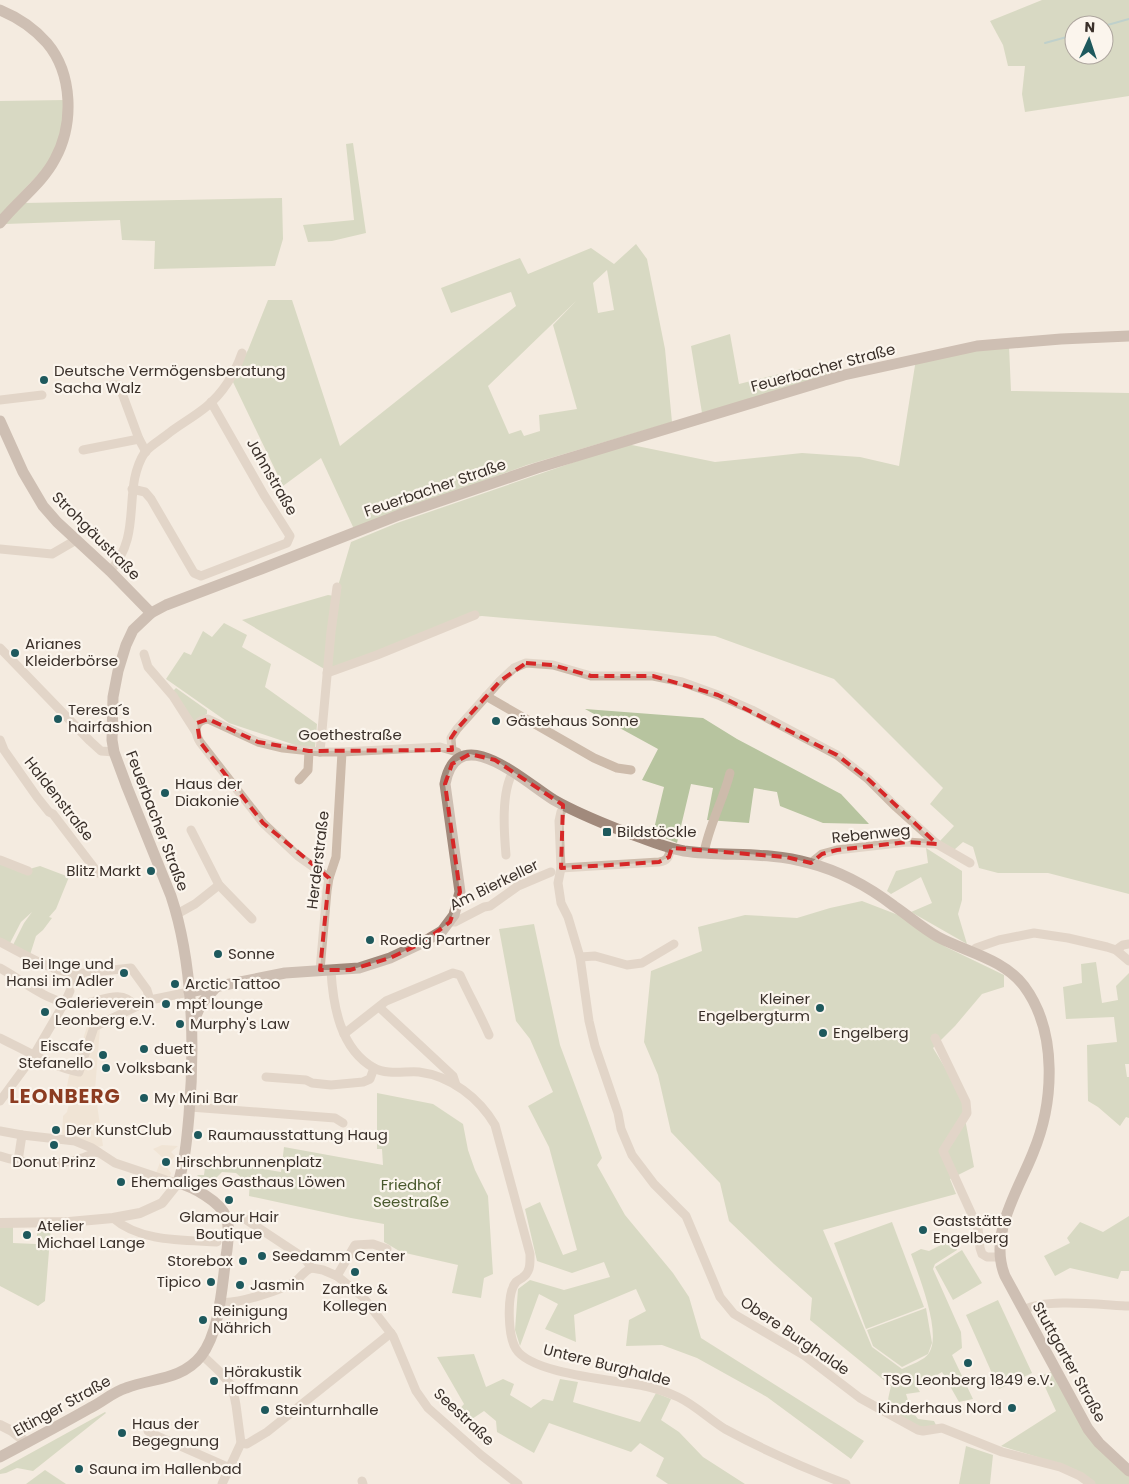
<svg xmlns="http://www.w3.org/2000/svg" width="1129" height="1484" font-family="Poppins,sans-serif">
<rect width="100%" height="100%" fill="#f4ebe0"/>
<g fill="#b7c49f" fill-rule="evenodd">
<path d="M1042,0H1129V96L1025,112L1022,94L1025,66H1008L1003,45L990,21ZM1074,25H1104V55H1074Z"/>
<polygon points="65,100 63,130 49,163 0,215 0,101"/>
<polygon points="353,143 366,233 332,241 308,242 303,225 354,220 346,144"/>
<polygon points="282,198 283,239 275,266 154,269 155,241 122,240 120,220 5,224 24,203"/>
<path d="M636,244L647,259L665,349L672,422L527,465L354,529L321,458L283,486L232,380L248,350L268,300H292L340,446L516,306L511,292L451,313L441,288L520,258L528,274L591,248L614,264ZM607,270L614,310L598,313L593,283ZM576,301L553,325L577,409L539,415L540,431L524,436L521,430L509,434L488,386Z"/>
<polygon points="730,334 739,384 841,359 844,370 702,413 691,346"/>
<polygon points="1009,346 1011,391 1129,393 1129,894 1048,873 998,873 979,868 973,847 963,842 954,850 940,841 954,826 930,804 943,788 834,679 715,636 482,616 472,617 326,670 242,620 328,595 335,596 351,542 397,523 627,444 715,462 802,453 860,457 899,466 916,359"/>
<polygon points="224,623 247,635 242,647 271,664 265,687 317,724 315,748 298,746 229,723 166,679 184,652 191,655 203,631 212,637"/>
<polygon points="176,688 207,710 207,714 199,718 195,723 172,692"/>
<polygon points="585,709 703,718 737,739 841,794 869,824 823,823 780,806 777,792 754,788 749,823 707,820 713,788 691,784 677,843 653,833 664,787 642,780 658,749"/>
<polygon points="926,848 962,871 962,900 958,914 967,944 911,912 932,903 921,877 891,894 887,891 896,871 928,863"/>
<polygon points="0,860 26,870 40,866 69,877 56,909 49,917 52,918 43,930 36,936 29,958 13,945 24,923 32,912 21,922 9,945 0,940"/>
<path d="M862,901L906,918L946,947L1004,975V987L982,994L955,1026L933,1048L960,1092L974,1167L950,1179L956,1194L823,1230L872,1347L902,1369C910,1365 925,1360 929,1353C942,1334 919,1276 911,1254L921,1249L929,1251L951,1240L955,1244L957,1250L935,1264L933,1269L961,1332L962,1348L952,1355L973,1399L959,1402L942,1372L917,1387L920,1392L906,1394L911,1410L918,1419L934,1421L936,1425L926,1429C918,1426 890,1415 888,1406C887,1401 890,1391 891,1386L810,1320L812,1298L774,1264L729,1221L720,1183L671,1132L658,1075L644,1042L651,971L702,951L698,927L745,915L797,918L830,908Z"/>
<polygon points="534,924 560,1045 602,1158 597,1165 625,1215 673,1273 689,1297 701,1338 864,1441 851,1459 767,1397 697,1358 662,1345 626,1346 629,1320 646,1311 636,1289 574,1315 576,1342 545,1329 558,1304 539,1294 520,1346 515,1330 518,1289 530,1280 564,1290 610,1277 604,1262 572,1273 537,1261 525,1209 540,1202 563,1255 577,1250 549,1147 528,1106 553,1092 530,1039 516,1021 499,929"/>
<polygon points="1096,962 1102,1003 1118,1000 1116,986 1129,973 1129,1064 1125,1064 1127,1077 1129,1077 1129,1118 1126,1117 1120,1126 1098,1107 1088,1101 1087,1045 1117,1042 1114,1017 1066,1019 1063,987 1082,983 1081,964"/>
<polygon points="377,1093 433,1104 463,1124 468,1150 475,1170 488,1196 493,1274 484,1278 481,1298 452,1293 458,1265 401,1252 384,1242 384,1224 351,1218 249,1196 250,1179 243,1179 236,1173 222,1172 217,1177 213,1188 204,1183 197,1175 204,1175 206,1159 251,1165 251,1167 281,1172 284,1147 383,1165 382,1149 377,1149"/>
<polygon points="1129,1216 1129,1271 1121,1271 1118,1279 1070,1268 1055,1276 1044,1256 1070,1243 1067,1238 1080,1222 1103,1232"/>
<polygon points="0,1222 13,1223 13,1243 36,1244 38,1226 51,1226 45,1301 38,1306 0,1286"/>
<polygon points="892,1222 924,1307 866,1329 834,1243"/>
<polygon points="962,1250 982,1283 953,1300 935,1267"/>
<polygon points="998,1300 1032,1373 999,1389 966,1315"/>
<polygon points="926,1308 932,1343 928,1354 902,1367 873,1346 867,1330"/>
<polygon points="474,1354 486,1387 503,1379 514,1384 510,1395 531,1408 543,1399 553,1401 560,1379 578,1382 573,1402 640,1422 656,1393 671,1399 661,1420 679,1432 703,1457 745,1484 668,1484 656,1476 664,1458 640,1443 631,1452 549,1423 534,1453 497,1432 496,1421 484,1411 469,1421 457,1412 464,1404 437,1357"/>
<polygon points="1051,1372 1129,1476 1129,1484 1095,1484 1063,1465 1001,1446 1056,1411 1040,1376"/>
<polygon points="105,1412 106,1413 33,1471 17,1468 6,1473 0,1474 0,1470"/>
<polygon points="966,1446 993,1455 990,1484 959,1484"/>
<polygon points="45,1470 66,1484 26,1484"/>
</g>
<g fill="#ecdcc7">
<polygon points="99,1020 100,1028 95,1090 103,1146 92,1148 62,1139 63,1116 67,1112 70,1098 65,1096 69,1076 77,1059 88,1023"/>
<polygon points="162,1145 178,1146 171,1152 175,1156 167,1165 167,1168 171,1173 169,1179 156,1173 162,1157 153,1149"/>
</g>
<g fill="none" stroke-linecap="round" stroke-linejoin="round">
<g stroke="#7eafb2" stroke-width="2">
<polyline points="1104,26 1129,19"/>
<polyline points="1045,43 1074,35"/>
</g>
<g stroke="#cdbbab" stroke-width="9">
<polyline points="112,385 119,385 139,439 146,452"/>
<polyline points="0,400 42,395"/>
<polyline points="83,450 139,439"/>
<polyline points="132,489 145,492 151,499 194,573 201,576 287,543 290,536 264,495 211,402"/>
<polyline points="0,549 52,554 76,540"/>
<path d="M110,571C144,534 121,489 145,452C151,445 162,439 169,433C181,424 195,416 206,407C223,393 235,373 242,353"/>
<polyline points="0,648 90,741 101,751 114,752"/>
<polyline points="144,654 148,667 173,696 196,732"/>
<polyline points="327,673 377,655 475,615"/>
<polyline points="486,696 594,758 617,768 631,770"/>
<polyline points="0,740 4,750 37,797 49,812 53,814 98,873"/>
<polyline points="452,750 451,738 457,729 500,681 514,668 526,663 553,665 591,676 653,676 682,682 718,695 752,710 837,755 868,779 896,807 937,844 970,863"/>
<polyline points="320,752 331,632 337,587"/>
<polyline points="299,780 308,770 309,751"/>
<polyline points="565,806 561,812 559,821 561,868 558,883 561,903 568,917 580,957 589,1021 595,1046 618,1113 621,1129 632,1155 654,1184 686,1216 720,1297 734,1314 805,1356 860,1398 918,1430 923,1431 942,1428 1002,1452 1060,1467 1080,1476 1091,1484"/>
<polyline points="191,830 219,885 252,919"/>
<path d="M704,853C709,825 723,801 730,773"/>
<path d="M506,855C504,832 501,792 513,772"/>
<polyline points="0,860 28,871"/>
<polyline points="811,863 822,854 837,850 907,842 937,844"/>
<path d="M561,868L659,862C668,861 669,856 671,848"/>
<path d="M329,878L298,856L263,823L200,742C194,732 194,720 208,719L258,742L283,748L320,752H342L440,747L457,752"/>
<polyline points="177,914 195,904 219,885"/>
<polyline points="450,922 455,922 484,907 490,906 518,886 551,872"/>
<path d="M0,942C24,954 47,969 74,974"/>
<polyline points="1116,950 1123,945 1129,944"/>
<polyline points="972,952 976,948 999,940 1034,933 1068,938 1107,947 1116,950 1129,961"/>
<polyline points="580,957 595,956 627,965 642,963 674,944"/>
<path d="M0,968C24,981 49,1004 77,1004C96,1005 120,986 135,1006"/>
<polyline points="320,970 327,891 329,878 336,857 342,752"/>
<path d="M331,971C333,1005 340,1049 374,1068C387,1075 405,1071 419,1072C451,1076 479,1098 495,1125L530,1254C530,1263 531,1272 522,1278C522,1278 517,1281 516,1282C506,1294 508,1336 516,1349C532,1375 619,1380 649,1387C658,1389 669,1393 678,1397C695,1405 709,1419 725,1429C764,1450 804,1468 846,1484"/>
<polyline points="73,982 74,974 131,968 147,990 150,1000"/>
<polyline points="379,1007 453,1076 456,1085"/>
<path d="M344,1034L386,1001L453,973L460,975C469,995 480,1014 489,1035"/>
<path d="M0,1038C25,1050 52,1067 79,1072L94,1027L150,1000L189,992"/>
<polyline points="935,1038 966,1102 967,1113 943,1151 978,1228 980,1248 982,1254 987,1257 999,1257"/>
<polyline points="266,1077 306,1080 312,1083 331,1085 363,1082 370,1079 374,1068"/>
<polyline points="0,1101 34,1055 66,1000 70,991"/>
<polyline points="190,1107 335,1118 343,1123"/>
<polyline points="0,1131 22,1135 75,1141 92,1148 115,1163 166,1180 178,1183"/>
<path d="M0,1156C19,1163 60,1166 79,1159C86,1157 92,1154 98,1152"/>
<polyline points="18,1161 22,1135"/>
<path d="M113,1218C140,1242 183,1240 217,1242"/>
<polyline points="227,1218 245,1219 304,1258 312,1268 323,1270 337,1276 363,1297 393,1336 416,1391 428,1408 481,1455 518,1484"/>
<polyline points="337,1276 355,1245 373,1244 387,1249"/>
<path d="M219,1302C235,1305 284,1290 297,1280C302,1276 305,1270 312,1268"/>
<path d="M1024,1310C1045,1298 1102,1305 1129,1306"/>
<polyline points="202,1355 220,1372 230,1384 233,1390 236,1405 241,1443 222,1484"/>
<polyline points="148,1431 155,1435 230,1468"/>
<polyline points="241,1443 247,1444 267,1432 391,1333"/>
<polyline points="362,1481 363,1484"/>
</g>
<g stroke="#cdbbab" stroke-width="10">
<polyline points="0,1223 69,1222 113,1218 140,1213 162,1203 178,1183"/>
<polyline points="0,1425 12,1431 27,1443"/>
</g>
<g stroke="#a18a7c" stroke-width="11">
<path d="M0,10C17,17 34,28 47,43C73,74 74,124 55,159C42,184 17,201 0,223"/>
<polyline points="0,421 23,472 43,506 57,522 110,571 151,613"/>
<path d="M189,992L285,973L359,968L390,958L422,943L442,931L454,915L460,892L445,784C457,718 526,783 554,800C575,812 597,821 620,830C641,837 662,847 684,851C725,857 768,851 809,863C840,871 869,887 894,906C909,916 922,928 938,937C966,952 1004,959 1024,986C1058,1032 1054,1103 1033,1153C1018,1191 988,1235 1005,1276L1088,1429L1099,1443L1129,1471"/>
<polyline points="193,1023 201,1004 216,987"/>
<path d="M0,1457C30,1441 60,1425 90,1408C102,1402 113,1392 126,1388C152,1378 182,1380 201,1356C221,1331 222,1281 227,1250C228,1240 230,1226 226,1217C220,1201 193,1187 178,1183C185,1161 187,1138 189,1115C195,1046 193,962 171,896L127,787L114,752L112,740L113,697L118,671L126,645L133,630L151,613L166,605L261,569L399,515L537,468L844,375L977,346L1061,339L1129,336"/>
</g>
</g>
<path d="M0 0H1129V1484H0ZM526,663L553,665L591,676H653L718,695L837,755L868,779L937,844L907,842L837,850L822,854L811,863L786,857L672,848L669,857L659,862L561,868L563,805L495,760L470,754L452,764L445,784L460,892L450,922L422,943L390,958L350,970H320L329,878L263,823L200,742L197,723L208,719L258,742L309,751L452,750L451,738L457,729L500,681Z" fill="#f4ebe0" fill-opacity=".55" fill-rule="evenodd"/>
<path fill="none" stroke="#d62828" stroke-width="4" stroke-dasharray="10 6" stroke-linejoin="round" d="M526,663L553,665L591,676H653L718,695L837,755L868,779L937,844L907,842L837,850L822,854L811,863L786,857L672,848L669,857L659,862L561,868L563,805L495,760L470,754L452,764L445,784L460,892L450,922L422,943L390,958L350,970H320L329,878L263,823L200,742L197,723L208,719L258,742L309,751L452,750L451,738L457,729L500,681Z"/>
<g fill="#1e595d" stroke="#fbf5ed" stroke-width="2">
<circle cx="44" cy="380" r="5"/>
<circle cx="15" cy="653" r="5"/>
<circle cx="58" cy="719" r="5"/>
<circle cx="496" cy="721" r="5"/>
<circle cx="165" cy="793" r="5"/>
<rect x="602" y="827" width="10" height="10" rx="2.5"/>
<circle cx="151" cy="871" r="5"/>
<circle cx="370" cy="940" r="5"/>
<circle cx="218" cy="954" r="5"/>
<circle cx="124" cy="973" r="5"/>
<circle cx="175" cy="984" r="5"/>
<circle cx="166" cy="1004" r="5"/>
<circle cx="820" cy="1008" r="5"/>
<circle cx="45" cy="1012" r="5"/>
<circle cx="180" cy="1024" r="5"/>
<circle cx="823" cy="1033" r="5"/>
<circle cx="144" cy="1049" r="5"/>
<circle cx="103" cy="1055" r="5"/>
<circle cx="106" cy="1068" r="5"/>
<circle cx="144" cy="1098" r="5"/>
<circle cx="56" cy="1130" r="5"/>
<circle cx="198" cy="1135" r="5"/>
<circle cx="54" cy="1145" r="5"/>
<circle cx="166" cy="1162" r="5"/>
<circle cx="121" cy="1182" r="5"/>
<circle cx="229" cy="1200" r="5"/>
<circle cx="923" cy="1230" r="5"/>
<circle cx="27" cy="1235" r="5"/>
<circle cx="262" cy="1256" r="5"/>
<circle cx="243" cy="1261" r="5"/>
<circle cx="355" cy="1272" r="5"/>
<circle cx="211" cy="1282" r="5"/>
<circle cx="240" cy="1285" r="5"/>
<circle cx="203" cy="1320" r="5"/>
<circle cx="968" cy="1363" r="5"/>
<circle cx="214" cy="1381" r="5"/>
<circle cx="1012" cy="1408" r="5"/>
<circle cx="265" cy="1410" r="5"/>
<circle cx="122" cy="1433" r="5"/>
<circle cx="79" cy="1469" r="5"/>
</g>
<g text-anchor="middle" stroke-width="4.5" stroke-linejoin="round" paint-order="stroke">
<g font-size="15" fill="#3a302a" stroke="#fbf5ed">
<text transform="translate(823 368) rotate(-15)" y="5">Feuerbacher Straße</text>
<text transform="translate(272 477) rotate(60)" y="5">Jahnstraße</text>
<text transform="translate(435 488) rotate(-19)" y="5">Feuerbacher Straße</text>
<text transform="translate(96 536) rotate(45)" y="5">Strohgäustraße</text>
<text x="350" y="740">Goethestraße</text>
<text transform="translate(59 799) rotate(52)" y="5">Haldenstraße</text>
<text transform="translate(157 821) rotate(69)" y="5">Feuerbacher Straße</text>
<text transform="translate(871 834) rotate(-6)" y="5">Rebenweg</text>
<text transform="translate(318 860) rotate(-83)" y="5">Herderstraße</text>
<text transform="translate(494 885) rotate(-26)" y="5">Am Bierkeller</text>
<text transform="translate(795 1336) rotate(34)" y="5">Obere Burghalde</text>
<text transform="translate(1069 1362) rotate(61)" y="5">Stuttgarter Straße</text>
<text transform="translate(607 1365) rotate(14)" y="5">Untere Burghalde</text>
<text transform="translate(62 1406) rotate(-29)" y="5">Eltinger Straße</text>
<text transform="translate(464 1417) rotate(43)" y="5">Seestraße</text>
</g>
<g font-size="15" fill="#3a302a" stroke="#fbf5ed" text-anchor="start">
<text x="54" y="376">Deutsche Vermögensberatung<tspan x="54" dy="17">Sacha Walz</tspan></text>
<text x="25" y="649">Arianes<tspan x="25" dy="17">Kleiderbörse</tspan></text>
<text x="68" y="715">Teresa´s<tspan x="68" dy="17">hairfashion</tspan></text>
<text x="506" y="726">Gästehaus Sonne</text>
<text x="175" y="789">Haus der<tspan x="175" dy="17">Diakonie</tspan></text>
<text x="617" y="837">Bildstöckle</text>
<text x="141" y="876" text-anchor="end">Blitz Markt</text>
<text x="380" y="945">Roedig Partner</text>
<text x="228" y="959">Sonne</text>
<text x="114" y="969" text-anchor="end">Bei Inge und<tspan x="114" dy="17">Hansi im Adler</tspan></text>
<text x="185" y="989">Arctic Tattoo</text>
<text x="810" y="1004" text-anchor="end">Kleiner<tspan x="810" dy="17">Engelbergturm</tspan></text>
<text x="55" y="1008">Galerieverein<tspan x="55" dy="17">Leonberg e.V.</tspan></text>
<text x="176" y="1009">mpt lounge</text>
<text x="190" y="1029">Murphy's Law</text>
<text x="833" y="1038">Engelberg</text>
<text x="93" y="1051" text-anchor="end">Eiscafe<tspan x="93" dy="17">Stefanello</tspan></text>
<text x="154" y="1054">duett</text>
<text x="116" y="1073">Volksbank</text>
<text x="154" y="1103">My Mini Bar</text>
<text x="66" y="1135">Der KunstClub</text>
<text x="208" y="1140">Raumausstattung Haug</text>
<text x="54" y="1167" text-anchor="middle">Donut Prinz</text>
<text x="176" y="1167">Hirschbrunnenplatz</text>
<text x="131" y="1187">Ehemaliges Gasthaus Löwen</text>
<text x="229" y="1222" text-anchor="middle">Glamour Hair<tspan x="229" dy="17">Boutique</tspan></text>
<text x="933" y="1226">Gaststätte<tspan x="933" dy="17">Engelberg</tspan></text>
<text x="37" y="1231">Atelier<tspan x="37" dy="17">Michael Lange</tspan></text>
<text x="272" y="1261">Seedamm Center</text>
<text x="233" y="1266" text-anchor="end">Storebox</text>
<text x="201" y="1287" text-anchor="end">Tipico</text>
<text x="250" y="1290">Jasmin</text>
<text x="355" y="1294" text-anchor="middle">Zantke &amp;<tspan x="355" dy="17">Kollegen</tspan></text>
<text x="213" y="1316">Reinigung<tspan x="213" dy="17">Nährich</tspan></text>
<text x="224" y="1377">Hörakustik<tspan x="224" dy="17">Hoffmann</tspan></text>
<text x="968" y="1385" text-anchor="middle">TSG Leonberg 1849 e.V.</text>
<text x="1002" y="1413" text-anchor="end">Kinderhaus Nord</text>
<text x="275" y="1415">Steinturnhalle</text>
<text x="132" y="1429">Haus der<tspan x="132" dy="17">Begegnung</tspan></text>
<text x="89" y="1474">Sauna im Hallenbad</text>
</g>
<g font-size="15" fill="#49592d" stroke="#fbf5ed">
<text x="411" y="1190">Friedhof<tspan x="411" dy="17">Seestraße</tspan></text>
</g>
<g font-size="20" font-weight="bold" letter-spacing="1" fill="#8c3c21" stroke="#fbf5ed">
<text x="65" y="1103">LEONBERG</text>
</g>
</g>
<g transform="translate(1089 40) rotate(3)"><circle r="24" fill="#fbf5ed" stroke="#aea69f"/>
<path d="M0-4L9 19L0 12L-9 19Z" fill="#1e595d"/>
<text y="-8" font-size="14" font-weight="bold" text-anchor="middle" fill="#3a302a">N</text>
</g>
</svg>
